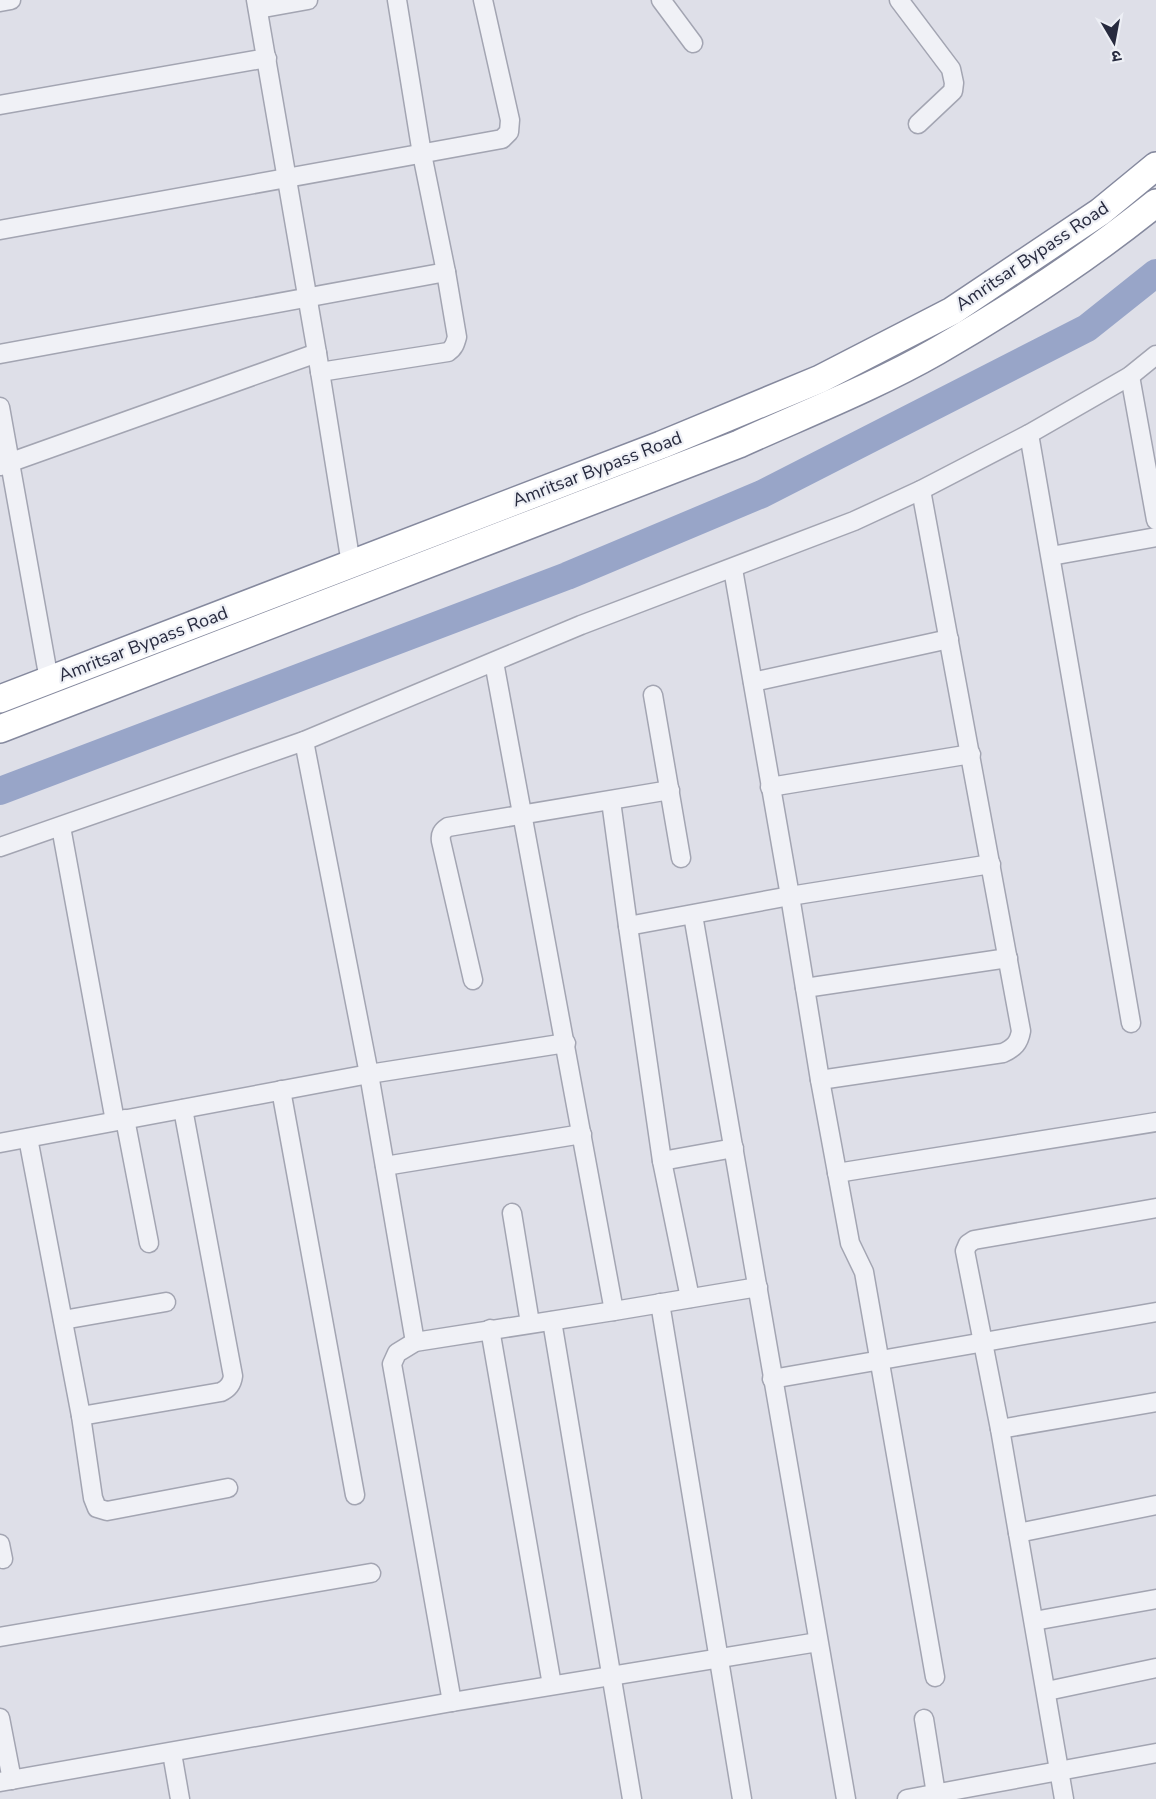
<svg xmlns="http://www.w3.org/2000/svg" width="1156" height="1799" font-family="'Nunito Sans','Noto Sans Devanagari',sans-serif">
<rect width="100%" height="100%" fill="#dedfe8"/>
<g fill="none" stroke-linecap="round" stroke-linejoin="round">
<polyline stroke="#98a5c8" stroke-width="28" points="0,791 567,576 762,494 1087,328 1156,273"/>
<defs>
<g id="minor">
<polyline points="256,0 317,353 351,564"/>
<polyline points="661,0 693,43"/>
<polyline points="899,0 951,69 954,83 953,91 918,124"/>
<polyline points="0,2 11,0"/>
<polyline points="258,9 308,0"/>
<polyline points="0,105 267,58"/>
<polyline points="0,230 502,139 509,132 510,120 483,0"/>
<polyline points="0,354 446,272"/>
<path d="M320,372L448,352C454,348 455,344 457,337L446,272L422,154L397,0"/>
<polyline points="1130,376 1156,520"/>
<polyline points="0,407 49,680"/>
<polyline points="1029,434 1131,1023"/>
<polyline points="0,466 317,353"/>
<polyline points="1051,556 1156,537"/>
<polyline points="733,569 790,896 820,1080 850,1243 864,1272 935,1677"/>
<polyline points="494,662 614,1311"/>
<polyline points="753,682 949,639"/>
<polyline points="653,695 681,858"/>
<polyline points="304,741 369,1074 415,1342"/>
<polyline points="770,787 971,754"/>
<polyline points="611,801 628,926 662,1161 690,1298"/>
<polyline points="61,827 115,1121"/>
<polyline points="0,847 304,741 581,625 854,521 921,490 1029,434 1130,376 1156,355"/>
<polyline points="693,915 846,1799"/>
<polyline points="628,926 790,896 991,864"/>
<path d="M473,980L441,841C440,834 442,831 448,827L670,790"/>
<polyline points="805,988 1008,958"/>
<path d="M820,1080L1003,1053C1014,1048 1019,1043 1021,1031L921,490"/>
<polyline points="281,1090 355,1495"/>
<polyline points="125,1119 149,1243"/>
<polyline points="28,1138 81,1416 93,1498 97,1508 107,1511 228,1488"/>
<polyline points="0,1143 369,1074 566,1043"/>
<polyline points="662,1161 734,1148"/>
<polyline points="385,1166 582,1134"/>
<polyline points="837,1173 1156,1122"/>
<polyline points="512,1213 530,1323"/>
<polyline points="660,1303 742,1799"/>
<polyline points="63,1320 166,1302"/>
<polyline points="552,1321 632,1799"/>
<polyline points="490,1329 552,1685"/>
<polyline points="772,1379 1156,1312"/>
<path d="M81,1416L221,1392C228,1389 232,1384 233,1376L183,1109"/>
<polyline points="1000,1429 1156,1402"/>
<polyline points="1018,1533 1156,1505"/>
<polyline points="0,1544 3,1559"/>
<polyline points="1034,1621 1156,1599"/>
<polyline points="0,1637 371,1573"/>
<polyline points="1047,1691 1156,1668"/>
<polyline points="452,1702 392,1364 397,1353 415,1342 614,1311 758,1287"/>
<polyline points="0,1718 12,1780"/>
<polyline points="924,1719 936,1794"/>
<polyline points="172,1753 180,1799"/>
<polyline points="0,1782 452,1702 818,1642"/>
<polyline points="907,1799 1156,1753"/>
<polyline points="1064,1799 1000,1429 965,1251 968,1244 974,1240 1156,1208"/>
</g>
<g id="highway">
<polyline points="0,699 661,445 820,379 952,311 1100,212 1156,166"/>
<path d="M0,729L739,444C805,414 874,387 937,351C1013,307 1088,258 1156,203"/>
</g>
</defs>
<use href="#minor" stroke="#a3a5b2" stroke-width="21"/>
<use href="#highway" stroke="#85899e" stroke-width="30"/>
<use href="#minor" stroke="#f0f1f6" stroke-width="18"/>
<use href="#highway" stroke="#fff" stroke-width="27"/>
</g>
<g text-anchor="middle" stroke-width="4.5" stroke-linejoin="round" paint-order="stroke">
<g font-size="18" fill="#272a3e" stroke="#edeff5">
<text transform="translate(1032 256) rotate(-34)" y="6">Amritsar Bypass Road</text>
<text transform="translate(597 469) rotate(-21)" y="6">Amritsar Bypass Road</text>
<text transform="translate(143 644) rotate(-21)" y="6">Amritsar Bypass Road</text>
</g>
</g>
<g transform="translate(1114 42) rotate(170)" stroke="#edeff5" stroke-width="4.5" paint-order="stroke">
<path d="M0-4.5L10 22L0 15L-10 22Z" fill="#272a3e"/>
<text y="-9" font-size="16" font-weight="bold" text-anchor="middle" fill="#272a3e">उ</text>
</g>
</svg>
